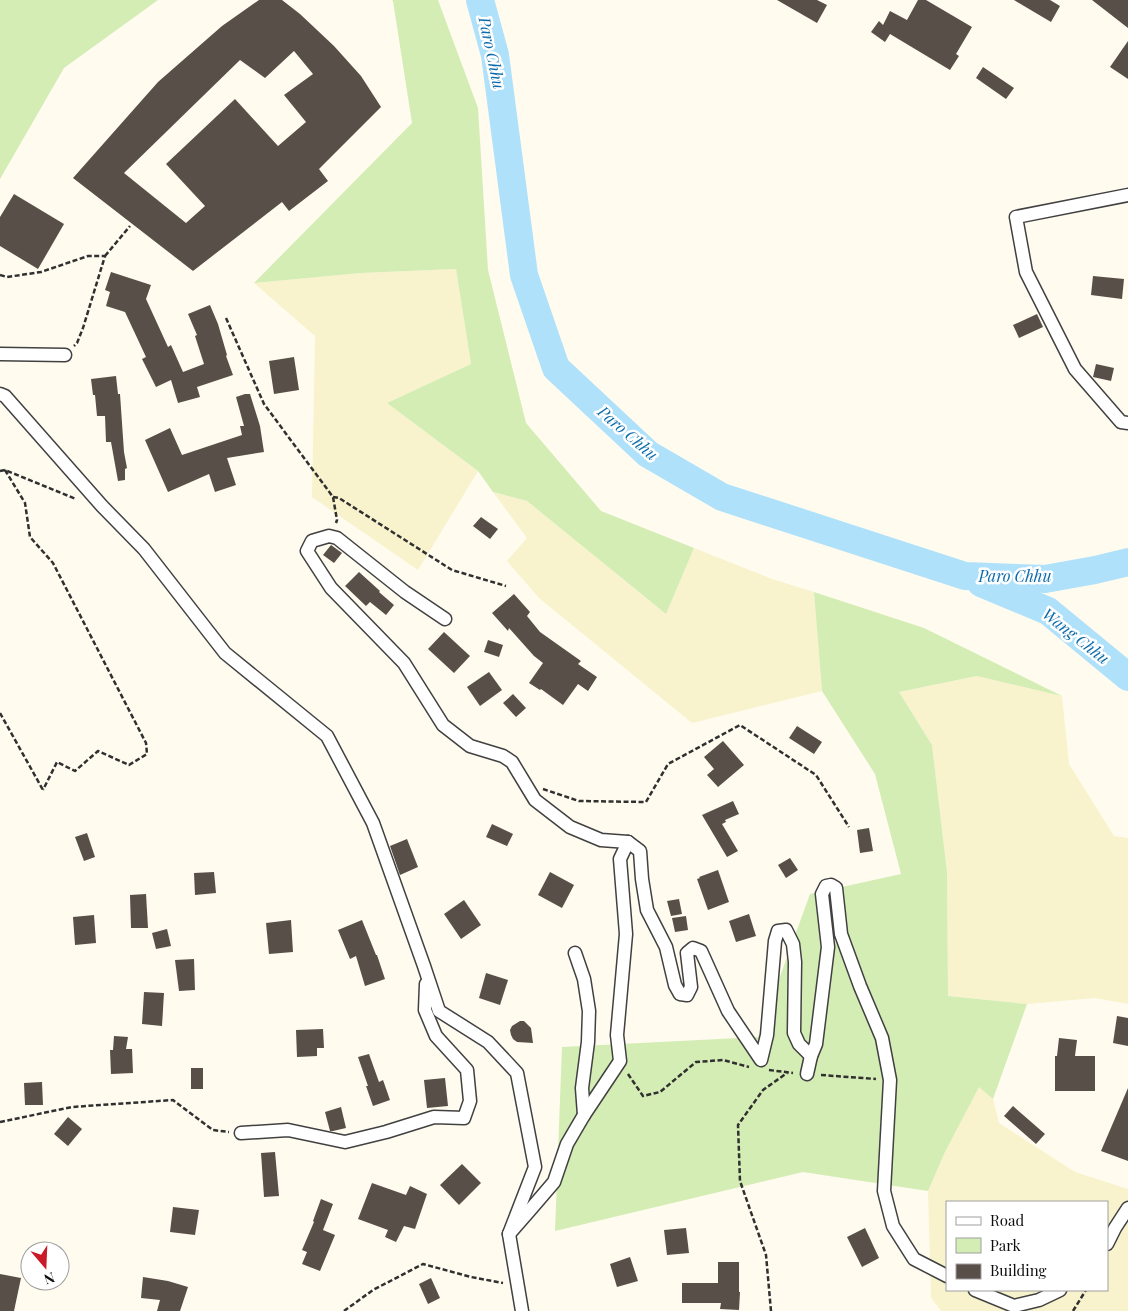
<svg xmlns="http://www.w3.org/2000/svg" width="1128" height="1311" font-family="'Playfair Display',serif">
<rect width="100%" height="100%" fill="#fffbef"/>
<g fill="#f8f3cd" fill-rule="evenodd">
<polygon points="456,269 471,364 387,403 478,471 418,570 312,497 315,336 254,283 361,273"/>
<polygon points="493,492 527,501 666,614 694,548 772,579 814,592 822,691 692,723 539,598 507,561 527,538"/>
<polygon points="977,676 1062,696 1069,764 1114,836 1128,838 1128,1004 1095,998 1027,1004 948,996 947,872 932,745 899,692"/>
<path d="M979,1086L993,1099L999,1123L1075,1172L1128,1189V1311H941L931,1298L928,1191L945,1152ZM947,1202H1107V1290H947Z"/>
</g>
<g fill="#d4edb5">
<polygon points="0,0 158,0 64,68 0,179"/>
<polygon points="392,0 438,0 478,108 488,270 526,423 601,511 694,548 666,614 527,501 493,492 478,471 387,403 471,364 456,269 361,273 254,283 412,123 393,1"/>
<polygon points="814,592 924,628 1062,696 977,676 899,692 932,745 947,872 948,996 1027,1004 993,1099 979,1087 945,1152 928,1191 803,1172 555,1231 562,1047 758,1037 810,894 901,874 875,774 822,691"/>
</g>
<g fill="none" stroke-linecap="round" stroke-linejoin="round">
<g stroke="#afe1fb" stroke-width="28">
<polyline points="480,0 495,55 524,275 556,368 648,454 722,497 965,576 1045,579 1095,570 1128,562"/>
<polyline points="981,583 1048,611 1128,677"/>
</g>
</g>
<g fill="#584f49" fill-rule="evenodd">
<path d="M259,0H282L300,14L334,46L361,76L381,107L319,169L328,181L289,211L282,202L193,271L73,178L158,82L222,26ZM294,51L313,74L284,95L306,122L278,146L235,99L166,164L205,206L186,223L124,173L240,60L265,78Z"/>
<polygon points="777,0 817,0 827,5 817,23"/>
<polygon points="918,0 926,0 972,27 956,54 959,56 950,70 890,34 885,42 871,32 879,21 883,25 890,11 907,20"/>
<polygon points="1014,0 1050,0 1060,6 1051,22"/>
<polygon points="1092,0 1128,0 1128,28"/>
<polygon points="1128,41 1128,79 1110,67"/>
<polygon points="983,67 1014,88 1006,99 976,78"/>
<polygon points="14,194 64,224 38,269 0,246 0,217"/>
<polygon points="111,272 151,285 146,299 168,347 171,345 183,372 204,364 195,336 197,335 188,314 210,305 218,324 227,355 226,356 233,375 197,387 200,397 178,403 171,380 156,387 142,359 146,357 125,312 106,306 110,292 105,290"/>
<polygon points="1093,276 1124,279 1122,299 1091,295"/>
<polygon points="1037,314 1043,327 1019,338 1013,325"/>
<polygon points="294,357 299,390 274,394 269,361"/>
<polygon points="1096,364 1114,368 1111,381 1093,377"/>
<polygon points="116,376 118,394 120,394 124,452 127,468 125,469 125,480 118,481 111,442 106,442 105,416 97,416 95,395 93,395 91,379"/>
<polygon points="245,394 250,394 260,426 264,452 227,458 236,485 215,492 209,474 168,492 145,440 170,428 182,455 242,435 240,426 244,426 236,397"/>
<polygon points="481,517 498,529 490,539 473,526"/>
<polygon points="331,545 342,553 334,563 323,555"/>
<polygon points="359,572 380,591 379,592 394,605 386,615 370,602 366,606 345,586"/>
<polygon points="514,594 530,612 527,616 540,632 581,661 578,664 597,677 588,691 578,684 563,705 541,689 540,690 529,683 543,663 534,656 509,628 508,631 492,613"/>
<polygon points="444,632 470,656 454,673 428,649"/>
<polygon points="488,640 503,645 499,657 484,652"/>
<polygon points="489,672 502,690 480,706 467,687"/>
<polygon points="513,694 526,708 516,717 503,703"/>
<polygon points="797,726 822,742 814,754 789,738"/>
<polygon points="723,741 744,765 718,787 707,775 714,769 704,757"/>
<polygon points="733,801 739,814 725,820 726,822 722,824 738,851 727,857 702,815"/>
<polygon points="492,824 513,834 507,846 486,837"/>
<polygon points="869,828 873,851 860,853 857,830"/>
<polygon points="87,833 95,857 84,861 75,837"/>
<polygon points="407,839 418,867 400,875 390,846"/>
<polygon points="790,858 798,870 786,878 778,865"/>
<polygon points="718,870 729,902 708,910 697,879 700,878 699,877"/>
<polygon points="214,872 216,893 195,895 194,873"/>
<polygon points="550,872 574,885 562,908 538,895"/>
<polygon points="146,894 148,928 131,928 130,895"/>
<polygon points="679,899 682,914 671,916 667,901"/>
<polygon points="464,900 481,925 461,939 444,914"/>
<polygon points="749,914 756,936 736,942 729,921"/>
<polygon points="94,915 96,943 75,945 73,917"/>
<polygon points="686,916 688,930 675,932 672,918"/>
<polygon points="291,920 293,952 269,954 266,923"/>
<polygon points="362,920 376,955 377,955 385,979 365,986 356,956 350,959 338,930"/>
<polygon points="167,929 171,946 156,949 152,933"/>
<polygon points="194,959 195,990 179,991 175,960"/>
<polygon points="486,973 508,980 500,1005 479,998"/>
<polygon points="144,992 164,993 162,1026 142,1024"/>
<polygon points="1117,1016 1128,1018 1128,1046 1113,1043"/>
<polygon points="520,1021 524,1021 531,1028 533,1043 517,1042 513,1039 511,1035 510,1030 512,1026"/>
<polygon points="323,1029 324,1048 317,1048 317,1056 297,1057 296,1030"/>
<polygon points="114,1036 128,1037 126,1049 132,1049 133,1073 111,1074 110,1050 113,1050"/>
<polygon points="1059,1038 1077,1040 1075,1056 1095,1056 1095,1091 1055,1091 1055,1056 1057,1056"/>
<polygon points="369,1054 379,1082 383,1080 390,1100 373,1106 366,1086 368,1086 358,1057"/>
<rect x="191" y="1068" width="12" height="21"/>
<polygon points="445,1078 448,1106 427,1108 424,1080"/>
<polygon points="42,1082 43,1105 25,1105 24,1083"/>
<polygon points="1128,1088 1128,1161 1101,1151"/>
<polygon points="1013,1106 1045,1134 1036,1144 1004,1116"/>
<polygon points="341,1107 346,1128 333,1131 330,1131 325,1112"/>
<polygon points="68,1117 82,1129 68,1146 54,1134"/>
<polygon points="275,1152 279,1196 264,1197 261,1153"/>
<polygon points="462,1164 481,1183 459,1205 440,1185"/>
<polygon points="372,1183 406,1195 410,1186 427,1194 415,1229 404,1226 396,1242 385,1237 388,1230 358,1219"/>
<polygon points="321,1199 333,1204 323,1230 335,1235 320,1271 302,1264 307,1252 302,1250 314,1222 313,1221"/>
<polygon points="173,1207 199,1210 195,1235 170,1232"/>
<polygon points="686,1228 689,1253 667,1255 664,1230"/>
<polygon points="865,1228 879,1258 862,1267 847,1237"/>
<polygon points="630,1257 638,1281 617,1287 610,1264"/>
<polygon points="718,1262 739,1262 739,1292 740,1292 739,1310 720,1309 721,1303 682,1303 682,1283 718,1283"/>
<polygon points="0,1274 21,1278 14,1311 0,1311"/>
<polygon points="143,1277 168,1281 188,1287 180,1311 157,1311 160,1300 141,1298"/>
<polygon points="431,1278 440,1298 428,1304 419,1284"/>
</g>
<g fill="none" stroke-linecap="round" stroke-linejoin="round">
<defs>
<g id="minor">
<polyline points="1128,195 1016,217 1026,272 1075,369 1121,422 1128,423"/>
<polyline points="0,354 65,355"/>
<polyline points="0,394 5,396 102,506 144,549 225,653 327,736 373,823 424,966 439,1011 488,1042 517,1073 535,1167 509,1234 522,1311"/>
<polyline points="445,619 405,592 337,538 329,536 312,541 307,551 331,588 404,663 443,725 470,746 503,756 512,762 535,800 570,827 601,840 628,842"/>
<polyline points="575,953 584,979 589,1011 588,1042 582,1088 584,1115"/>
<polyline points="807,1074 811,1056"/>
<polyline points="241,1133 288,1130 345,1142 386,1132 434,1117 464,1118 470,1101 467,1070 436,1036 425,1010 426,984"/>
<polyline points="509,1234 530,1210 554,1182 567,1144 584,1115 620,1061 617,1035 626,934 620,859 628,842 640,851 642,879 647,910 666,947 675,985 680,994 687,995 691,987 687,953 693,948 701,951 728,1011 761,1060 767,1035 775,941 778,931 786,930 793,944 795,962 794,1033 799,1044 811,1056 816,1044 828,947 822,894 826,886 831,885 836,888 841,934 860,986 882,1038 890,1080 884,1191 893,1226 914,1259 947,1276"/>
<polyline points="1107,1244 1115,1228 1128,1208"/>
<polyline points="975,1290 1014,1306 1039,1300 1060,1290"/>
</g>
</defs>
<use href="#minor" stroke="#414141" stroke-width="15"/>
<g stroke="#303030" stroke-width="2.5" stroke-dasharray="5 2.5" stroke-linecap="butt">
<polyline points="105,256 130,226"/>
<polyline points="0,275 7,277 41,272 88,256 105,256 83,328 77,343 74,346"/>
<polyline points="226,318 264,404 333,497 337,520 336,523"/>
<polyline points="5,470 25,503 30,537 53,563 146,743 147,754 129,765 98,751 75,771 57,762 43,790"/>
<polyline points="0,471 5,470 76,499"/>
<polyline points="333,497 339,498 452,570 506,586"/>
<polyline points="0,713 43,790"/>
<polyline points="543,789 579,801 646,802 668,764 740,725 816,775 849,827"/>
<polyline points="769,1070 793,1073"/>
<polyline points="628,1074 643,1096 660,1092 696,1062 723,1060 749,1067"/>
<polyline points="821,1075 876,1079"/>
<polyline points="0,1122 72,1107 173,1100 213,1130 229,1132"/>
<polyline points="344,1311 373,1290 423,1264 471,1277 503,1283"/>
<polyline points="771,1311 766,1255 740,1181 738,1125 763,1090 787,1073"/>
<polyline points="1073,1311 1086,1290"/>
</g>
<use href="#minor" stroke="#fff" stroke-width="12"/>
</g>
<g text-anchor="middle" stroke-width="5" stroke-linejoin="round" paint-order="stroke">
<g font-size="16" font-style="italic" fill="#0c6bab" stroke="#fff">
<text transform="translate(492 53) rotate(78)" y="6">Paro Chhu</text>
<text transform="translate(628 433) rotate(41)" y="6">Paro Chhu</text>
<text x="1015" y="582">Paro Chhu</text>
<text transform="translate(1076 636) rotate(38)" y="6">Wang Chhu</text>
</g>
</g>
<rect x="946" y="1201" width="162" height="90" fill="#ffffff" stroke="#9f9f9f"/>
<rect x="956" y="1217" width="25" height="8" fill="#ffffff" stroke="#9f9f9f"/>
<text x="990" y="1226" font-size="15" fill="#0e0e0e">Road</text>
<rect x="956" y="1238" width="25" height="15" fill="#d4edb5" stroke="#9f9f9f"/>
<text x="990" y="1251" font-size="15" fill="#0e0e0e">Park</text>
<rect x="956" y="1264" width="25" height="15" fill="#584f49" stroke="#9f9f9f"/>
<text x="990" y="1276" font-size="15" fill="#0e0e0e">Building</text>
<g transform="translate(45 1266) rotate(161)"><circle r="24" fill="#ffffff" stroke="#9f9f9f"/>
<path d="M0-4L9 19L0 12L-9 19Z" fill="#ca1a28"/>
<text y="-8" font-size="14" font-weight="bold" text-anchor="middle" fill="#0e0e0e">N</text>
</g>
</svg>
